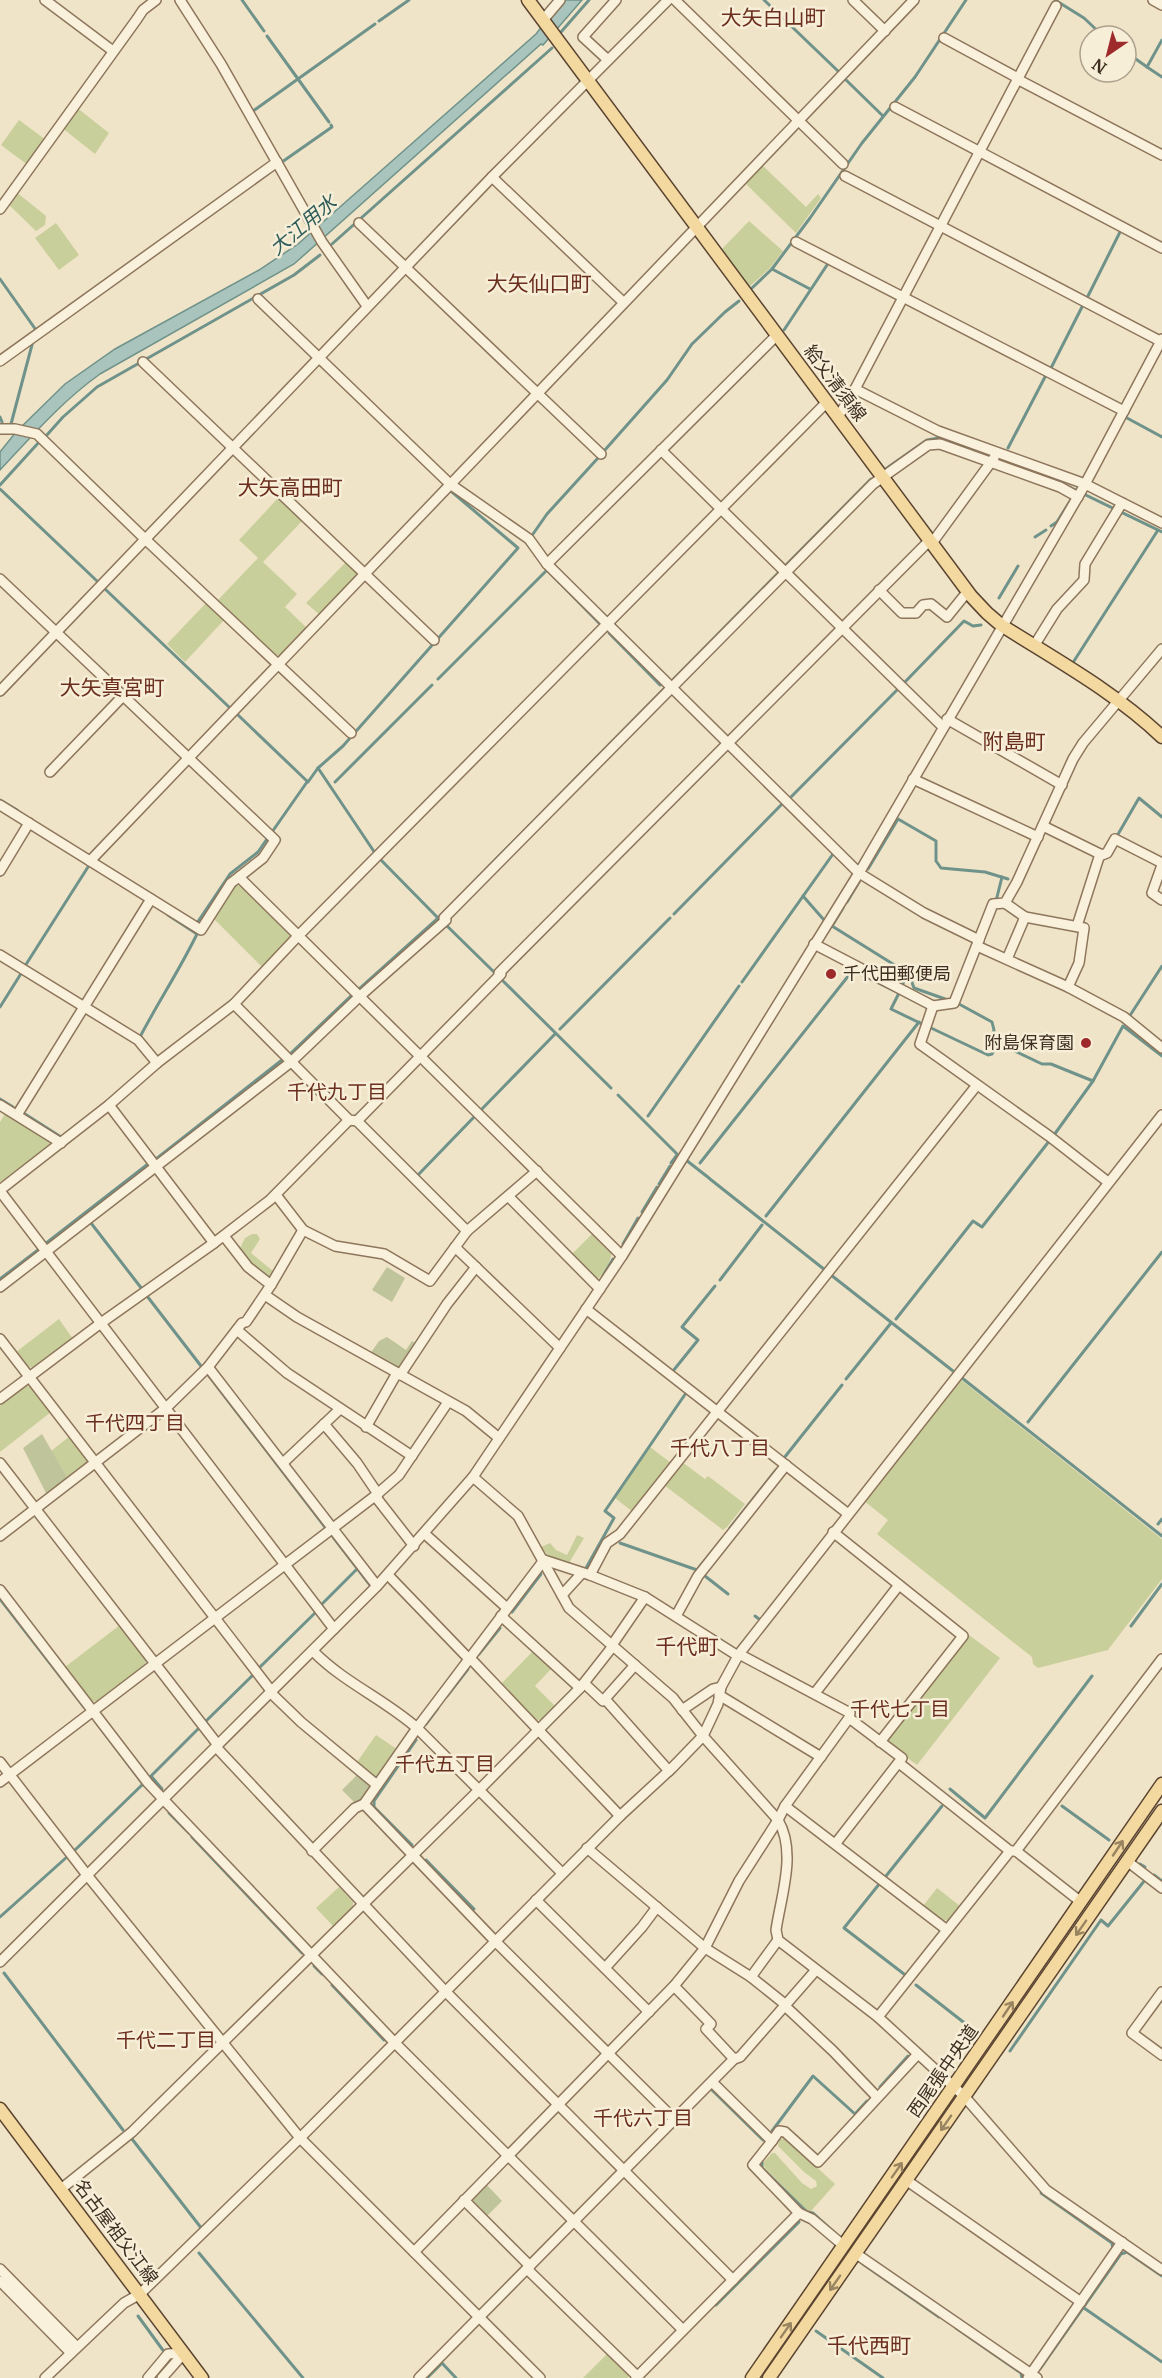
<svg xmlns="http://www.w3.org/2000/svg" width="1162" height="2378" font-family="Merriweather,'Noto Sans JP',serif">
<rect width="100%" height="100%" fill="#f0e4c8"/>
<g fill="#c9cf9b">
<polygon points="76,107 109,133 95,154 61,127"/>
<polygon points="19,120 46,140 29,166 1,145"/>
<polygon points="762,165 806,207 818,194 821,198 796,233 745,183"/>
<polygon points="15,191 46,216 45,225 36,231 7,203"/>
<polygon points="749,221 783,251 770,268 749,287 721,250"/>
<polygon points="56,223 79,255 59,270 35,238"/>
<polygon points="279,497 303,520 263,562 297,594 285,607 307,628 282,655 276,655 218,600 258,558 239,540"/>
<polygon points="347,561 356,570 356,577 320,615 306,603"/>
<polygon points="207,602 225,619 185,662 167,644"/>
<polygon points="235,886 241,886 290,934 290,940 262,967 213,918"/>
<polygon points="6,1112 51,1140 51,1145 3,1183 0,1181 0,1122"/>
<path d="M593,1233L612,1251C611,1261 604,1275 596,1280L571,1255Z"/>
<polygon points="252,1234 257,1234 260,1239 251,1253 273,1271 283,1257 285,1248 293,1239 271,1280 252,1267 239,1250 245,1238"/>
<polygon points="59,1319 73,1339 35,1368 28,1367 16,1352"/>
<polygon points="960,1379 1162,1539 1162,1579 1108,1650 1038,1668 1033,1664 1032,1657 877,1534 888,1520 864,1501"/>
<polygon points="26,1386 32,1387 51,1412 0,1452 0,1406"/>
<polygon points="70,1436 88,1458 86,1465 68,1479 51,1451"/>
<polygon points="650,1447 671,1463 633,1512 615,1498"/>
<polygon points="682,1462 705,1479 708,1476 745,1504 727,1527 723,1530 664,1485"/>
<path d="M577,1535L584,1538L569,1563C558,1564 547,1556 541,1547L550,1543L556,1550L567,1555Z"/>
<polygon points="120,1625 146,1660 145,1666 97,1702 92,1701 65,1667"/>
<polygon points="969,1635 1000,1658 917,1765 889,1744 889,1737"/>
<polygon points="533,1651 552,1668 535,1686 555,1706 542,1720 535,1720 501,1684"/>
<polygon points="376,1735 398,1750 379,1776 374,1777 357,1762"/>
<polygon points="339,1887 353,1902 353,1908 334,1927 316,1908"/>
<polygon points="937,1888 960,1906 949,1920 942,1921 923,1906"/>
<polygon points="785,2138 835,2184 811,2211 807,2211 765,2168 763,2163 772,2153 775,2153 802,2183 811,2189 817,2186 816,2181 804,2172 778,2146 779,2139"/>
<polygon points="607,2354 629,2376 628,2378 583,2378"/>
</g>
<g fill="#bfc49a">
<polygon points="387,1267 405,1278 392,1302 372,1290"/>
<polygon points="387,1337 406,1350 412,1341 417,1344 401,1370 370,1354 379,1341"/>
<polygon points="42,1434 68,1479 47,1495 23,1448"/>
<polygon points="358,1774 369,1784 369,1790 356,1804 342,1790"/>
<polygon points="486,2184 502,2201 487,2216 473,2203 473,2197"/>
</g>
<path fill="#a9c4bc" stroke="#6f938a" stroke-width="1.5" d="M562,0H582L543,45L541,44L294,264L100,374C61,402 32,436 0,470V452L16,432L65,384L115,349L259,270L298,244L536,34Z"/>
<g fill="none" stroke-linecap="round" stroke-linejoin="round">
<g stroke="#6f938a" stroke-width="3">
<polyline points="242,0 264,31"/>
<polyline points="764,0 839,72"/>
<polyline points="1055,0 1084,18 1103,36"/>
<polyline points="379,21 409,0"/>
<polyline points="561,32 589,0"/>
<polyline points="267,36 329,122"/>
<polyline points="1162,40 1147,67 1162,77"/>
<polyline points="1126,52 1147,67"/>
<polyline points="845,79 883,116"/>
<polyline points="253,111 375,24"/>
<polyline points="282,162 332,127 331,125"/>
<polyline points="332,244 552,48"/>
<polyline points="772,269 810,289"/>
<polyline points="0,279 36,330"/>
<polyline points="752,288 772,269 810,218 862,143 915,77 966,0"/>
<polyline points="1087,298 1121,230"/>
<polyline points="784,330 829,262"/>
<polyline points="1050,370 1083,305"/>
<polyline points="0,417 2,422"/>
<polyline points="1127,418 1162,437"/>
<polyline points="11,424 33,341"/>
<polyline points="46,436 63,417 97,387 294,275 320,255"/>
<polyline points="1008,448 1046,375"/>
<polyline points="604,451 667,380 692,344 725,312 739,301"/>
<polyline points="887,468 927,440 939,438 1055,480"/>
<polyline points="1061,483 1162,532"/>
<polyline points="0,485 40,441"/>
<polyline points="0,489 97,581"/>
<polyline points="1051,526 1057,522 1072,498"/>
<polyline points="533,534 547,514 598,458"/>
<polyline points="1035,537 1046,530"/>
<polyline points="548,571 600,624"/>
<polyline points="105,589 229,707"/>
<polyline points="999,598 1018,566"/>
<polyline points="609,633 660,685"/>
<polyline points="1074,661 1158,530"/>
<polyline points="438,679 547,570"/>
<polyline points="904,683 964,621 973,626 981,625"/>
<polyline points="238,715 308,782 318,768 375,853"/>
<polyline points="318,768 343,746 518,548 452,492"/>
<polyline points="335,782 432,685"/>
<polyline points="790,798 898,689"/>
<polyline points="0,800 17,810"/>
<polyline points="272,832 307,782"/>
<polyline points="1117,836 1139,798 1162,817"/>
<polyline points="381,860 438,918"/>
<polyline points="868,869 898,819 936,841 936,861 941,868 985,872 1008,879"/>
<polyline points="803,896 824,920"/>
<polyline points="996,901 1002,877"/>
<polyline points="847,902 859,882"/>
<polyline points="843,908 832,926 909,974 914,988 948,1000"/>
<polyline points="674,914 782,804"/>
<polyline points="196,922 197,923 230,874 258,852 267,839"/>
<polyline points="446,925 494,972"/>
<polyline points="25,966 88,867"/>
<polyline points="858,973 899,993 891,1009 922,1024"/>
<polyline points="503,981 611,1088"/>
<polyline points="742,982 833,854"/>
<polyline points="903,984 905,972"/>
<polyline points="360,988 438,918 871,479"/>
<polyline points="959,1004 992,1022 994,1030 992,1037 998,1043 1042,1064 1051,1064 1093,1081 1123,1026 1162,1056"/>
<polyline points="0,1007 22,972"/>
<polyline points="1129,1017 1162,966"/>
<polyline points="929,1027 988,1055 992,1054 998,1043"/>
<polyline points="560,1029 670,918"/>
<path d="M141,1035C159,1001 180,969 197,934L168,915"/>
<polyline points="290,1054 353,994"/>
<polyline points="618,1095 678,1155"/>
<polyline points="0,1099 13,1107"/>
<polyline points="481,1110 555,1034"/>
<polyline points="25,1114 61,1137"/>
<polyline points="648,1116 739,986"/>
<polyline points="1054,1135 1093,1081"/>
<polyline points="156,1159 282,1060"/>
<polyline points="686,1160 709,1178"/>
<polyline points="671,1163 677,1155"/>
<polyline points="700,1163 853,970"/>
<polyline points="418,1175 475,1116"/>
<polyline points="710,1179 825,1270"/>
<polyline points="659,1184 670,1166"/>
<polyline points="642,1212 657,1187"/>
<polyline points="766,1216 919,1022"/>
<polyline points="91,1223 142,1289"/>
<polyline points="45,1244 148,1164"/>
<polyline points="623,1244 638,1218"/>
<polyline points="831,1275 953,1371"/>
<polyline points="603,1276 613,1259"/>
<polyline points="0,1279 38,1250"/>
<polyline points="720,1280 762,1225"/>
<polyline points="147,1296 201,1366"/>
<polyline points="896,1319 973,1221 982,1227 1050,1140"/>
<polyline points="673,1371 698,1340 682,1327 715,1286"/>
<polyline points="209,1376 325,1527"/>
<polyline points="962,1378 1162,1536"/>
<polyline points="846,1379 891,1323"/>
<polyline points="1028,1422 1162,1252"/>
<polyline points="784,1458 842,1385"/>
<polyline points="1158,1524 1162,1519"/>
<polyline points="730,1528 776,1470"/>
<polyline points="333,1537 370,1585"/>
<polyline points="620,1543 697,1570 722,1539"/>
<polyline points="586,1568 614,1518 605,1511 686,1393"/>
<polyline points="705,1576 728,1594"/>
<polyline points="0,1599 84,1707"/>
<polyline points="321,1605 357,1569"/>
<polyline points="512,1612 541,1574"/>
<polyline points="755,1616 759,1619"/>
<polyline points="1131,1626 1162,1584"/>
<polyline points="479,1654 500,1628"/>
<polyline points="259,1668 316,1612"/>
<polyline points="447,1696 468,1669"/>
<polyline points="205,1722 253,1675"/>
<polyline points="426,1724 438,1708"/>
<polyline points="162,1789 151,1776 199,1728"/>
<polyline points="950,1789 985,1818 1092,1676"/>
<polyline points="1062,1806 1109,1840"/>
<polyline points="169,1813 189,1833"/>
<polyline points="192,1837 302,1953"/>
<polyline points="412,1845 374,1807 374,1801 416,1740"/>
<polyline points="75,1850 143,1784 95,1721"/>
<polyline points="426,1860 474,1909"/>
<polyline points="1140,1864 1145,1867"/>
<polyline points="1154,1875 1162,1881"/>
<polyline points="886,1876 942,1806"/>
<polyline points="880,1883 844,1928 904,1974"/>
<polyline points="0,1917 68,1856"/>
<polyline points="314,1966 322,1974"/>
<polyline points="4,1973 123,2130"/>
<polyline points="332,1985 384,2040"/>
<polyline points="916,1985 976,2032"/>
<polyline points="1010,2051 1101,1920 1108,1926 1145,1880"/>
<polyline points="880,2087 908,2056"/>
<polyline points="712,2090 763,2140"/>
<polyline points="772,2131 813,2076 855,2114 867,2101"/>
<polyline points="132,2139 202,2229"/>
<polyline points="762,2162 762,2168 807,2212 813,2213 834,2232"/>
<polyline points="1041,2193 1112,2243 1113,2249"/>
<polyline points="199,2253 303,2378"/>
<polyline points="863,2264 939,2317"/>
<polyline points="716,2305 799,2222"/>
<polyline points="1084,2308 1162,2362"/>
<polyline points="138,2316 165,2353"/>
<polyline points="956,2328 1021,2373 1022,2378"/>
<polyline points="816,2331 883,2378"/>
<polyline points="1040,2369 1121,2254 1127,2252 1162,2276"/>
<polyline points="427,2378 442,2363 456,2378"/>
</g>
<defs>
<g id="minor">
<polyline points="45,0 113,51"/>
<polyline points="180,0 221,64 322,242 367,306"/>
<polyline points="675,0 843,164"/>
<polyline points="853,0 885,31"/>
<polyline points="1153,0 1162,5"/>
<polyline points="543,20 560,0"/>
<polyline points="944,38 1018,78"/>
<polyline points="608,60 583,37 616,0"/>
<polyline points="1017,79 1162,155"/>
<polyline points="895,107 1162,248"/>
<polyline points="845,176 1162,342"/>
<polyline points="492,177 623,302"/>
<polyline points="0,209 137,19 143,10 156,0"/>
<polyline points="359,223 601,454"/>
<polyline points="796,242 1124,411"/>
<polyline points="258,299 450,484 529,539 547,564 859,873 924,913 979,940"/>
<polyline points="0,361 277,162"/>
<polyline points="143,362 434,640"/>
<polyline points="855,389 938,431 1085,484 1162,523"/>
<polyline points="838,417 855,389 1056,6"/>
<polyline points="0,429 15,429 37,434 145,539 351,733"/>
<polyline points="661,450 943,727"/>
<polyline points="932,543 994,458"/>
<polyline points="547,564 777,335"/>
<polyline points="0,579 275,840 263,858 239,877"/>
<polyline points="879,590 902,613 916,613 923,605 931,604 947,617 968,591"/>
<polyline points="1034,646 1057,609 1084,580 1085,564 1122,503"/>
<polyline points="0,691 492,177 668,0"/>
<polyline points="947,719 1062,785"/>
<polyline points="50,772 123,696"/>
<polyline points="913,779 1038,837"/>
<polyline points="0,805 201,930 231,883 239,877 622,1256"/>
<polyline points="1043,826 1102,855 1107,853 1115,839 1162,863"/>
<polyline points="90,861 914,0"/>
<polyline points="1162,865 1152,893 1162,900"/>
<polyline points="0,871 29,823"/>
<polyline points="1005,903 1025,917 1084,928 1079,963 1068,987"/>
<polyline points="444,918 873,484 928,445 940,444 1060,487 1078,497"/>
<polyline points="1077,926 1100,854"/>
<polyline points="814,944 933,1006 954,1003 993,904 1005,903 1017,882 1073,759 1083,743 1162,649"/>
<polyline points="977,946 1068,987 1124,1017 1162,1048"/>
<polyline points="0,955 138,1040 157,1063"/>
<polyline points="1007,959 1025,917"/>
<polyline points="499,973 930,540"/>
<polyline points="234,1004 349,1120 357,1121 467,1231 430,1281 384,1254 335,1246 303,1230 276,1195"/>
<polyline points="933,1006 920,1044 1049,1136 1108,1182"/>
<polyline points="0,1105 61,1143"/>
<polyline points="109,1105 214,1243"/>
<polyline points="17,1115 151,899"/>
<polyline points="357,1121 501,974"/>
<polyline points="0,1190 109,1105 157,1063 234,1004 298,936 827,402"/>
<polyline points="0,1191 334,1629"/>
<polyline points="509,1197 600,1289"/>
<polyline points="467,1231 537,1171"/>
<polyline points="455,1247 560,1348"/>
<polyline points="271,1285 303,1230"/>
<polyline points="0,1287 291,1062 360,996 446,920"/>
<polyline points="265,1295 297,1317 466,1411 499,1438"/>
<polyline points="586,1309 847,1513"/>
<polyline points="237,1330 287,1373 412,1456"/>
<polyline points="0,1339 272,1692"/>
<polyline points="208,1367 377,1586"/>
<polyline points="400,1375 447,1304 476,1267"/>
<polyline points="0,1399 101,1323 214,1243 270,1200 349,1120"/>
<polyline points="324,1424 357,1463 378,1494"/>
<polyline points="366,1427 397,1373"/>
<polyline points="0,1463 218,1745"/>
<polyline points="283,1463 340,1409"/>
<path d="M473,1477L518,1516L569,1608L673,1698L703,1736L778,1820C797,1852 781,1896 776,1930L778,1940L878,2017L964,2096L1046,2190L1162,2270"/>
<polyline points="375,1496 414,1546"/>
<polyline points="833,1532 963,1636 880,1742"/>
<polyline points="425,1534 507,1608"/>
<polyline points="0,1536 166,1408 208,1367 242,1323 246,1322 271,1285 248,1267 224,1236"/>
<polyline points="544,1560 417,1728 364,1804 495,1941 675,2120"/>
<polyline points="544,1560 590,1575 645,1597 738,1656"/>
<polyline points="388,1575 469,1659"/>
<polyline points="590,1575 607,1543 620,1534 977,1085"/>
<polyline points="0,1590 148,1783 163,1799 395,2043 683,2330"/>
<polyline points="562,1595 582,1573"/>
<polyline points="501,1616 580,1688"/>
<polyline points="676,1616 698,1576 786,1465"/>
<polyline points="612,1645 645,1597"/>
<path d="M313,1651C343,1682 384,1699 417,1728L562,1873"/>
<polyline points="739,1654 850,1713 849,1718 902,1758 836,1843"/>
<polyline points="470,1658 620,1816"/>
<polyline points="584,1683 603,1701 635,1665"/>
<polyline points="271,1693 301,1722 377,1785"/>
<polyline points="815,1693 899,1585"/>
<polyline points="719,1695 821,1757"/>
<polyline points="605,1699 669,1771"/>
<polyline points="682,1710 713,1689 721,1687"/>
<polyline points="216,1747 446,1992 733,2280"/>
<polyline points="0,1762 87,1875 300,2138 540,2378"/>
<polyline points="899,1763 1010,1851"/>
<polyline points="0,1782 375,1496 399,1475 448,1402"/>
<polyline points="785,1806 947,1930"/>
<polyline points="587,1848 705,1948 751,1977 786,2005"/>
<polyline points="312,1851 355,1808 364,1804"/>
<polyline points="1016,1851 1081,1902"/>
<polyline points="1127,1861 1162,1888"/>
<polyline points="536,1900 649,2012"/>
<polyline points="0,1962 377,1586 473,1477 622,1256 859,873 1083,488 1162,339"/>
<polyline points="605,1968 642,1927 657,1907"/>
<polyline points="751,1977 778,1940"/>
<polyline points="674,1986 711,2024 706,2029 734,2059"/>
<polyline points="1162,1992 1132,2033 1162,2055"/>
<polyline points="785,2006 833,2051 877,2097"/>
<polyline points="878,2017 1010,1851 1016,1851 1162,1659"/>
<polyline points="712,2082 772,2141 753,2165 799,2213 812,2219 844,2246"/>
<polyline points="772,2141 779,2131 785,2132 818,2162 918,2054"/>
<polyline points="906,2180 1081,2302"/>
<polyline points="61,2189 132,2132 479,1790 580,1688 613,1646"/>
<polyline points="464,2200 530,2266"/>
<polyline points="414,2252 674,1986 705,1948 739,1881 778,1820 785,1806 849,1718"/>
<polyline points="855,2253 1037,2378"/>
<polyline points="0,2269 77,2347"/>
<polyline points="527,2269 637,2376"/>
<polyline points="0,2281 71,2353"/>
<polyline points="45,2378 124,2303 140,2294 300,2138 620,1816 672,1768 703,1736 718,1704 721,1687 739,1654 1162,1115"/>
<polyline points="148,2378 168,2354 184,2353"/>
<polyline points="162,2378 184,2353"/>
<polyline points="419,2378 734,2059 740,2057 816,1970"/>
<polyline points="636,2378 799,2213"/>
<polyline points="1028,2378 1122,2242"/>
</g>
<g id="major">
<path d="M528,0L971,596L987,613L1001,625C1056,660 1115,692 1162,737"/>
<polyline points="0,2109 202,2378"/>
<polyline points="752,2378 1162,1784"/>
<polyline points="769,2378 1162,1811"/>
</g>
</defs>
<use href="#minor" stroke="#8d765c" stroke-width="12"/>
<use href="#major" stroke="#5b4430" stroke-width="15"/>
<use href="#minor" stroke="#faf1dc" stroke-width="9"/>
<use href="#major" stroke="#f3d9a0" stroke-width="12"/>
</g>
<defs><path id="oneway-shaft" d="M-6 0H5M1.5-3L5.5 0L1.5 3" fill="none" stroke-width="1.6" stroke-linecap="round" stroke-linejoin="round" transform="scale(1.5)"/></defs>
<g stroke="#988460">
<use href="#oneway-shaft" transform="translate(1118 1848) rotate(-56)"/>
<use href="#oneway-shaft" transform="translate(1081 1928) rotate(125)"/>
<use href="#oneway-shaft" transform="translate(1008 2009) rotate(-56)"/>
<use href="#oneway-shaft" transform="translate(946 2123) rotate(125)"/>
<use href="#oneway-shaft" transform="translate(897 2170) rotate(-55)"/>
<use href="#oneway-shaft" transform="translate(835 2283) rotate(125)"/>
<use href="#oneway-shaft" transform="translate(786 2330) rotate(-55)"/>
</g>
<g fill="#9e2a2b" stroke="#f7eed8" stroke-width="2">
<circle cx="831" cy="974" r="6"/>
<circle cx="1086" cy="1043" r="6"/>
</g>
<g text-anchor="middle" stroke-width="5" stroke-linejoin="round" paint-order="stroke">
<g font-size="18" fill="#3d2e20" stroke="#f7eed8">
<text transform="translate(835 383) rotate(53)" y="6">給父清須線</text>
<text transform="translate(943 2071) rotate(-55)" y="6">西尾張中央道</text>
<text transform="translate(116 2232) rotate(53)" y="6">名古屋祖父江線</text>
</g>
<g font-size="18" fill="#3d2e20" stroke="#f7eed8" text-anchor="start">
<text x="843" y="980">千代田郵便局</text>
<text x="1074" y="1049" text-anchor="end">附島保育園</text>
</g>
<g font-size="20" font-style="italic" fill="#2f5d5a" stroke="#f7eed8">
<text transform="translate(303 225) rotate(-40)" y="7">大江用水</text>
</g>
<g font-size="20" fill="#6b2e1e" stroke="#f7eed8">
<text x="337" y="1099">千代九丁目</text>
<text x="135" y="1430">千代四丁目</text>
<text x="720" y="1455">千代八丁目</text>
<text x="900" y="1716">千代七丁目</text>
<text x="445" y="1771">千代五丁目</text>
<text x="166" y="2047">千代二丁目</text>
<text x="643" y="2125">千代六丁目</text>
</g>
<g font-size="21" fill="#6b2e1e" stroke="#f7eed8">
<text x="773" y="25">大矢白山町</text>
<text x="539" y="291">大矢仙口町</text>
<text x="290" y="495">大矢高田町</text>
<text x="112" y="695">大矢真宮町</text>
<text x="1014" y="749">附島町</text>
<text x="687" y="1654">千代町</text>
<text x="869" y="2353">千代西町</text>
</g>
</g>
<g transform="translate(1108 54) rotate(215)"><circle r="28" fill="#f7eed8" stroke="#ada18e" stroke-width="1.5"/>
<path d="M0-4.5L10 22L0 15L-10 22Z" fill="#9e2a2b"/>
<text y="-9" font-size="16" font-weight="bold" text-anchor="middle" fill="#3d2e20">N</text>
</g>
</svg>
